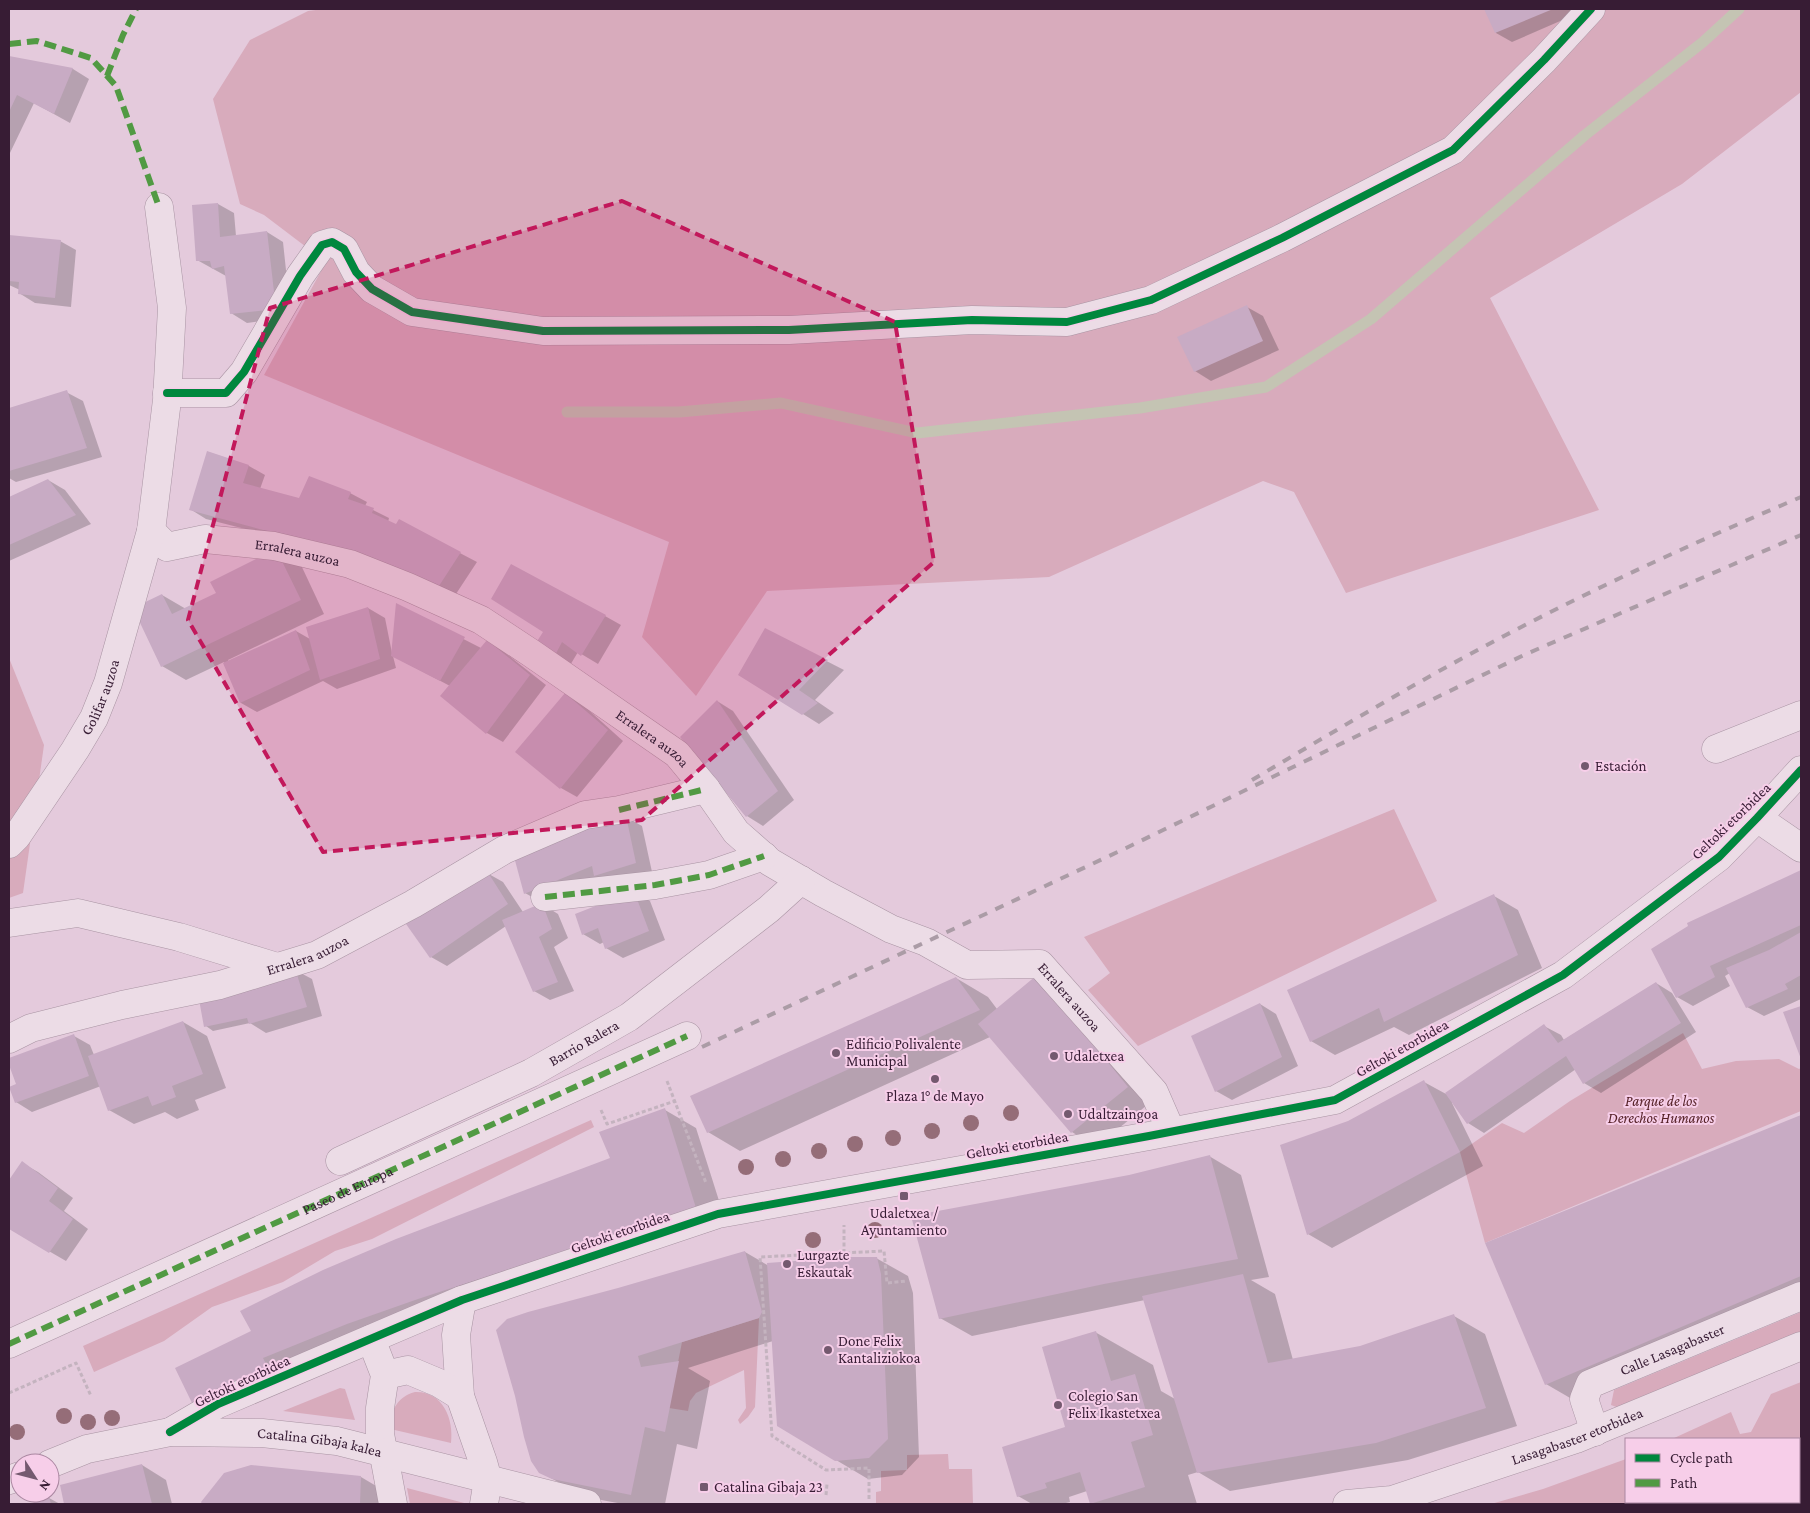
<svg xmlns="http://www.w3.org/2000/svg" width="1810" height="1513" font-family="'Crimson Pro',serif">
<rect width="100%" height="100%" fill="#e4cadc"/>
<g fill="#d8abbc">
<polygon points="323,9 1801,9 1801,92 1682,184 1490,298 1599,510 1346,593 1294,492 1263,481 1049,577 767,591 696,696 642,637 669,542 264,375 326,262 264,215 240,204 213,99 250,40 308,11"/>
<polygon points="9,658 44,745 23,893 9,898"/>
<polygon points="1394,809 1437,901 1138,1046 1088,990 1110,973 1084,937"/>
<polygon points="1683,1033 1702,1069 1736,1061 1779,1059 1799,1069 1801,1068 1801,1111 1485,1243 1460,1152 1502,1123 1524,1133 1570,1101"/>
<polygon points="591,1120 594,1127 372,1239 335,1251 283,1282 212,1307 164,1341 94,1372 83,1346"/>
<polygon points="1801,1312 1801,1332 1619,1408 1611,1405 1614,1390"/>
<polygon points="759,1318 755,1407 748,1417 740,1424 738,1420 746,1408 744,1370 696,1393 690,1401 688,1411 669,1408 682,1342"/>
<polygon points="1801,1382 1801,1504 1491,1504 1543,1489 1626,1459 1626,1502 1799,1502 1799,1439 1672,1439 1731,1412 1740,1434 1751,1432 1771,1394"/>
<polygon points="340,1388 345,1389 355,1420 283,1411"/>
<path d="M415,1392C443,1391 454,1419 451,1443L386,1428C392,1412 396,1397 415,1392Z"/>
<polygon points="948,1454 949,1469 972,1469 973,1504 876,1504 876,1492 881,1491 881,1471 907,1470 907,1455"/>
<polygon points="407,1488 468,1504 410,1504"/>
</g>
<g fill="#0003">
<polygon points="1485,9 1572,9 1574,15 1512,42 1496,33"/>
<polygon points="9,57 73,69 89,79 70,123 34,103 9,155"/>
<polygon points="218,204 234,213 236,236 267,232 283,242 291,317 247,323 231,313 226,276 197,260"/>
<polygon points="9,236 60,241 76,250 71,307 35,303 19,293 20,290 9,285"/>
<polygon points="1247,307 1263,316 1279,350 1211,381 1195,371"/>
<polygon points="66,392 83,401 102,457 16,482 9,478 9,410"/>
<polygon points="208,453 249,466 265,475 260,489 300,499 350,493 367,502 365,506 389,518 388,522 397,526 399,521 477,562 454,597 307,545 206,519 190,509"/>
<polygon points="48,480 65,490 91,524 9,561 9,498"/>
<polygon points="276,551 301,565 324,614 228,660 229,662 296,631 310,639 368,608 385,618 392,653 397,605 481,648 487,641 503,651 546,685 503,742 487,733 450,686 393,656 396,668 337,689 323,681 257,712 241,703 224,662 186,680 162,666 162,595 186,609 217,594"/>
<polygon points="605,616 621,625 598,664 578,652 569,667 536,646"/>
<polygon points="766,630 844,670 815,700 834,713 819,724 803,714"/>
<polygon points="565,695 582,704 623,741 577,797 561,788"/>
<polygon points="717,701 733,711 794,800 763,826 747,816 682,737"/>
<polygon points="626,817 642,826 652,872 541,902 525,893"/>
<polygon points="1801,871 1801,999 1764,1016 1747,1007 1730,973 1725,976 1730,986 1693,1006 1677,997 1690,927 1689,924"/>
<polygon points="487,873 503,882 523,912 542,904 558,914 568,938 554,947 574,991 550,1000 534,991 506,926 447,966 431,957"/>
<polygon points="634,892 650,901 665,940 623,958 606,948 604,942 600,944 583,934 577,915"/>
<polygon points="1494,896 1518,910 1542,968 1409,1035 1394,1027 1335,1055 1311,1041"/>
<polygon points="295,970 312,979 322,1016 266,1033 250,1023 213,1031 206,1026"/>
<polygon points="1037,976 1152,1101 1096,1147 1072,1132 990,1037 740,1151 708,1132 956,978 988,997 997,1009"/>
<polygon points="1656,983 1672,993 1696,1032 1601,1093 1584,1083 1576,1069 1484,1133 1468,1123 1453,1102 1452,1103 1483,1166 1332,1248 1308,1234 1348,1122 1424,1082 1446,1094 1544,1026 1561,1035 1564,1040"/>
<polygon points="1260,1004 1276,1014 1298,1066 1232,1100 1216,1091"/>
<polygon points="183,1022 207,1036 226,1088 195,1100 199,1110 177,1119 165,1112 134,1124 109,1110 101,1086 32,1112 16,1102 17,1085 9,1059 74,1036 90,1045 94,1055"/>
<polygon points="665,1110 696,1128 727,1226 451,1316 209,1412 193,1402 177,1368 612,1159"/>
<polygon points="1801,1117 1801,1308 1577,1402 1546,1384 1487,1243"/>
<polygon points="1209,1156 1241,1175 1269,1277 1251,1280 1275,1294 1293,1360 1360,1348 1454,1316 1485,1334 1517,1426 1408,1460 1230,1491 1198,1472 1188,1475 1197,1504 1093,1504 1091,1503 1087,1491 1069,1497 1070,1502 1062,1504 1032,1504 1018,1496 1065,1428 1095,1332 1153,1365 1161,1391 1175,1399 1145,1300 972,1336 940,1318 1129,1176"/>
<polygon points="22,1163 38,1172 73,1198 64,1211 88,1229 66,1261 9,1228 9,1182"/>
<polygon points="745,1252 769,1266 876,1258 908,1276 913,1293 919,1457 902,1475 868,1479 836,1460 773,1341 688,1368 710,1381 697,1449 677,1444 665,1504 623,1504 585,1497 540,1472 520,1415"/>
<polygon points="142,1465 166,1480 172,1504 66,1504 61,1486"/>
<polygon points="252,1467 361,1477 393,1496 392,1504 204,1504 203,1502"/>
<polygon points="49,1498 60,1504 32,1504"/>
</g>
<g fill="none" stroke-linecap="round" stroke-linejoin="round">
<polyline stroke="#c4c4b3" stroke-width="11" points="567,412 679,412 781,403 917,433 1140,408 1266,387 1371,319 1585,135 1703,42 1739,9"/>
</g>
<g fill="#c8abc4">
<polygon points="1484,9 1553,9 1495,33"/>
<polygon points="9,56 73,68 54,114 17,95 9,112"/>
<polygon points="218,203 220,237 267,231 276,309 230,314 224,266 212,269 210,261 196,261 192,205"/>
<polygon points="9,235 61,240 55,298 18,294 19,282 9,281"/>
<polygon points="1247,305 1263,341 1194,372 1177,337"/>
<polygon points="67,390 87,448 9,471 9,408"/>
<polygon points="207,451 249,465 243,483 299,498 309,476 351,492 348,499 374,508 372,513 396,524 399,519 461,552 437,589 289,537 189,510"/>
<polygon points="48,479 76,515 9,545 9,497"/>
<polygon points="276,549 301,600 161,667 133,608 162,594 172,614 216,593 210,582"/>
<polygon points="511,564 606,615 581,656 562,642 553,659 534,646 543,632 491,599"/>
<polygon points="396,603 465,637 440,681 391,656"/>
<polygon points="368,607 380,659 320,680 306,627"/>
<polygon points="765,628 828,660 799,690 818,703 802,715 738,675"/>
<polygon points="296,630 310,670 240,703 223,663"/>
<polygon points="487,640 530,675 486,734 440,696"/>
<polygon points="565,693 608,730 560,789 515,752"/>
<polygon points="717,700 778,791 746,817 680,737"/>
<polygon points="626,816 636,863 594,876 592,866 524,894 513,853"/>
<polygon points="1801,870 1801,925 1710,966 1715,977 1676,998 1651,949 1688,926 1687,923"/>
<polygon points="487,871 508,904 430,958 406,924"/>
<polygon points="634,891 649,931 605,949 598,928 582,935 575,914"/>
<polygon points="1494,894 1518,955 1384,1022 1379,1008 1310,1042 1287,990"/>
<polygon points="542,903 552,929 539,937 558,982 533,992 502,920"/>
<polygon points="1801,932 1801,975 1785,984 1788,989 1746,1008 1726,968 1769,950"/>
<polygon points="295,968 307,1007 249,1024 247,1018 204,1027 198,994"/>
<polygon points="1037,975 1128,1087 1071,1133 978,1024"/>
<polygon points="956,977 980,1010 707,1133 690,1096"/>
<polygon points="1656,982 1681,1023 1583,1084 1566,1056 1467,1124 1445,1093 1544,1024 1558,1043"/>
<polygon points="1260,1003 1282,1057 1215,1092 1191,1036"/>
<polygon points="1801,1006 1801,1059 1783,1012"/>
<polygon points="183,1021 203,1074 172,1086 176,1097 152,1106 148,1096 108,1111 88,1056"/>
<polygon points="74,1034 89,1076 15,1103 9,1087 16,1084 9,1065 9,1058"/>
<polygon points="1424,1080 1460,1152 1307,1235 1280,1145 1348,1121"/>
<polygon points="665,1108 696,1208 418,1299 347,1324 263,1358 269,1370 192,1403 175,1368 251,1331 240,1311 323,1270 396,1239 610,1158 599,1132"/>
<polygon points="1801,1115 1801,1276 1545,1385 1485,1243"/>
<polygon points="1210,1155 1238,1259 1104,1284 939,1319 911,1216 1129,1175"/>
<polygon points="22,1161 58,1188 49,1201 73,1219 49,1253 9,1229 9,1180"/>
<polygon points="745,1251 762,1312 759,1318 638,1356 641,1367 679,1361 665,1432 645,1427 631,1495 552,1479 539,1473 531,1461 524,1437 515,1396 496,1330 507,1319 528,1312 618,1288"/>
<polygon points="851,1257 877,1257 881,1274 888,1439 869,1458 835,1461 777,1426 767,1263"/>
<polygon points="1243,1274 1268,1363 1360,1346 1454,1314 1486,1408 1376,1443 1197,1473 1142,1296"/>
<polygon points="1096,1331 1111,1381 1135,1374 1153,1435 1131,1442 1145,1487 1090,1504 1080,1472 1045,1483 1047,1488 1017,1497 1002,1447 1065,1427 1042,1347"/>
<polygon points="142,1464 152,1504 64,1504 60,1485"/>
<polygon points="251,1465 361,1476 360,1504 202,1504 201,1502 224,1473"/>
<polygon points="49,1497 51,1504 29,1504"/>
</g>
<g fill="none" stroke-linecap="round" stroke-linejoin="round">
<defs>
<g id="minor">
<polyline points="167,393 226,393 244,372 300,276 322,245 332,242 344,249 356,272 372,289 412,312 543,331 789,330 972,320 1067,322 1151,300 1282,238 1453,150 1544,60 1591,9"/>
<path id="s1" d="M151,531L167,547L205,539L274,546L350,564L408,587L481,620L531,653L677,754L706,789L736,832L770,862L823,893L891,929L926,942L967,965L1040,964L1154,1092L1171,1131"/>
<polyline points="1716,749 1801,715"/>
<polyline points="1757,818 1801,848"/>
<path id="s2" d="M9,844L17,836L75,750L94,718L108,683L151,531L167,400L172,308L159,207"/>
<polyline points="545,897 655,885 709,875 764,856"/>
<polyline points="9,923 78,913 179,937 277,967"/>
<path id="s3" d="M9,1039L31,1028L122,1005L220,985L317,955L413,904L504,850L585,815L619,810L706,789"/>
<path id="s4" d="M340,1161L531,1073L629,1017L769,909L801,880"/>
<polyline points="462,1300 456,1335 460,1396 483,1462 488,1480 484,1504"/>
<polyline points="371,1339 385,1375 380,1408 380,1434 393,1504"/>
<path id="s5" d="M9,1344L687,1036"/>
<polyline points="385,1375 408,1370 439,1383 460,1396"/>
<polyline points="170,1432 218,1404 462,1300 718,1214 1149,1136 1335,1100 1563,975 1719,857 1757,818 1801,770"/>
<path id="s6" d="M1595,1432L1584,1399L1590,1384L1801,1296"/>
<path id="s7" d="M50,1464L87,1449L170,1432L262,1433L337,1441L587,1504"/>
<polyline points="9,1480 20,1476"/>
<path id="s8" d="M1347,1504L1392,1500L1576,1439L1801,1346"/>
</g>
</defs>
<use href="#minor" stroke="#a994a3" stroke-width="29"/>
<g stroke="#c4b3bf" stroke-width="3" stroke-dasharray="4 2.5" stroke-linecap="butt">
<polyline points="667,1081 706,1183"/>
<polyline points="601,1110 607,1124 675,1101"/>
<polyline points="844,1253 844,1225"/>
<polyline points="9,1393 76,1363 91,1396"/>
<polyline points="826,1495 827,1484"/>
<polyline points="869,1499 869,1468 826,1470 772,1436 760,1257 884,1251 887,1283 907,1281"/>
</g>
<use href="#minor" stroke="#ecdce6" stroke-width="28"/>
<g stroke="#ab9ca6" stroke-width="4" stroke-dasharray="9 9" stroke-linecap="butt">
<path d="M1252,780C1335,731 1418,681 1504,636C1601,585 1700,540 1801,497"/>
<polyline points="702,1047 1124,849 1524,655 1801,535"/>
</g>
<g stroke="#519a43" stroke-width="6" stroke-dasharray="12 6" stroke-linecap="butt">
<polyline points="9,44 37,41 91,58 116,86 159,207"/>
<polyline points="107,76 123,35 136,9"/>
<polyline points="619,810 706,789"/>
<polyline points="545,897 655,885 709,875 764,856"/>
<polyline points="9,1344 687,1036"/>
</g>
<defs>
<g id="cycleway">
<polyline points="167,393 226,393 244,372 300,276 322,245 332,242 344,249 356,272 372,289 412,312 543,331 789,330 972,320 1067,322 1151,300 1282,238 1453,150 1544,60 1591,9"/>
<polyline points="170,1432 218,1404 462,1300 718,1214 1149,1136 1335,1100 1563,975 1719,857 1757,818 1801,770"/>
</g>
</defs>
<use href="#cycleway" stroke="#f7cee9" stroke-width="11"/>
<use href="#cycleway" stroke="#00873e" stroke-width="8"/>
</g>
<g fill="#956d78">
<circle cx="1011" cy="1113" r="8"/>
<circle cx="971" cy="1123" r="8"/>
<circle cx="932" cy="1131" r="8"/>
<circle cx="893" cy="1138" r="8"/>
<circle cx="855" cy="1144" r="8"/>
<circle cx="819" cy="1151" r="8"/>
<circle cx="783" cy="1159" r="8"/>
<circle cx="746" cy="1167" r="8"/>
<circle cx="875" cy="1230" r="8"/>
<circle cx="813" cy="1240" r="8"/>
<circle cx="64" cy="1416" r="8"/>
<circle cx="112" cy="1418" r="8"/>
<circle cx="88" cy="1422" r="8"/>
<circle cx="17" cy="1432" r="8"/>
</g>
<path fill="#c2185b" fill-opacity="0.2" stroke="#c2185b" stroke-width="4" stroke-dasharray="10 6" stroke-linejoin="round" d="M622,201L895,322L934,562L642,820L323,852L188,620L270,308Z"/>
<g fill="#74596f" stroke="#f7cee9" stroke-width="2">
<circle cx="1585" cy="766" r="5"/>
<circle cx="836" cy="1053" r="5"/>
<circle cx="1054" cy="1056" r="5"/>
<circle cx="935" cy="1079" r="5"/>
<circle cx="1068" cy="1114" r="5"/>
<rect x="899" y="1191" width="10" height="10" rx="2.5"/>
<circle cx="787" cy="1264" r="5"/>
<circle cx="828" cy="1350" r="5"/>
<circle cx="1058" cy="1405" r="5"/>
<rect x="699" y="1482" width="10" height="10" rx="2.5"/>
</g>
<g text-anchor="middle" stroke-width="4" stroke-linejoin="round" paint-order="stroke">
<g font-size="15" fill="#371c34" stroke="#f7cee9">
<text dy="5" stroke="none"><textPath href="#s1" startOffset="155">Erralera auzoa</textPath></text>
<text dy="5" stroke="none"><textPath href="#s2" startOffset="174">Golifar auzoa</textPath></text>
<text dy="5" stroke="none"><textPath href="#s1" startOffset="560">Erralera auzoa</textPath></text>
<text transform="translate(1731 821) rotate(-44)" y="5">Geltoki etorbidea</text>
<text dy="5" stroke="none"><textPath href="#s3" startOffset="311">Erralera auzoa</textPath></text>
<text dy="5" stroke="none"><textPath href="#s1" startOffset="1072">Erralera auzoa</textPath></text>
<text dy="5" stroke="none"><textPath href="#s4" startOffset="271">Barrio Ralera</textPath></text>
<text transform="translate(1402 1048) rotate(-29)" y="5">Geltoki etorbidea</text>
<text transform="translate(1017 1145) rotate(-10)" y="5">Geltoki etorbidea</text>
<text dy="5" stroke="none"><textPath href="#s5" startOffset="372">Paseo de Europa</textPath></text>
<text transform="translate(620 1232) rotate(-19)" y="5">Geltoki etorbidea</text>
<text dy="5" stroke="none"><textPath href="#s6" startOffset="140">Calle Lasagabaster</textPath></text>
<text transform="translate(242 1381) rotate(-25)" y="5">Geltoki etorbidea</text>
<text dy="5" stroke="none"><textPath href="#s8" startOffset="241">Lasagabaster etorbidea</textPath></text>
<text dy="5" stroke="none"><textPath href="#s7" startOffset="275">Catalina Gibaja kalea</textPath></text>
</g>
<g font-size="15" fill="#371c34" stroke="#f7cee9" text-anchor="start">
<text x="1595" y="771">Estación</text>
<text x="846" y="1049">Edificio Polivalente<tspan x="846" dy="17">Municipal</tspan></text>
<text x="1064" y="1061">Udaletxea</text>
<text x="935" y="1101" text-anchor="middle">Plaza 1° de Mayo</text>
<text x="1078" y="1119">Udaltzaingoa</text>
<text x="904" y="1218" text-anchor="middle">Udaletxea /<tspan x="904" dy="17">Ayuntamiento</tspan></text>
<text x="797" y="1260">Lurgazte<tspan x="797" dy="17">Eskautak</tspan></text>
<text x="838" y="1346">Done Felix<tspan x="838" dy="17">Kantaliziokoa</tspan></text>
<text x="1068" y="1401">Colegio San<tspan x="1068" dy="17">Felix Ikastetxea</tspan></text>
<text x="714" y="1492">Catalina Gibaja 23</text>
</g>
<g font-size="15" font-style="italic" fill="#552127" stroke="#f7cee9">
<text x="1661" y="1106">Parque de los<tspan x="1661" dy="17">Derechos Humanos</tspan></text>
</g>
</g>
<rect width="1810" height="1513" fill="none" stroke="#371c34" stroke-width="20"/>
<rect x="1625" y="1438" width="175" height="65" fill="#f7cee9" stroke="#aa87a1"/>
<rect x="1635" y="1454" width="25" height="8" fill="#00873e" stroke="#aa87a1"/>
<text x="1670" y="1463" font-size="15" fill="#371c34">Cycle path</text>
<rect x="1635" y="1479" width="25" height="8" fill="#519a43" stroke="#aa87a1"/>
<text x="1670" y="1488" font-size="15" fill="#371c34">Path</text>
<g transform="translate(35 1478) rotate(126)"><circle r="24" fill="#f7cee9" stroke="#aa87a1"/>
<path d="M0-4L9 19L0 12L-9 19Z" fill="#74596f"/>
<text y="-8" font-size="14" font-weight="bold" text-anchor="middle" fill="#371c34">N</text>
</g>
</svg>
